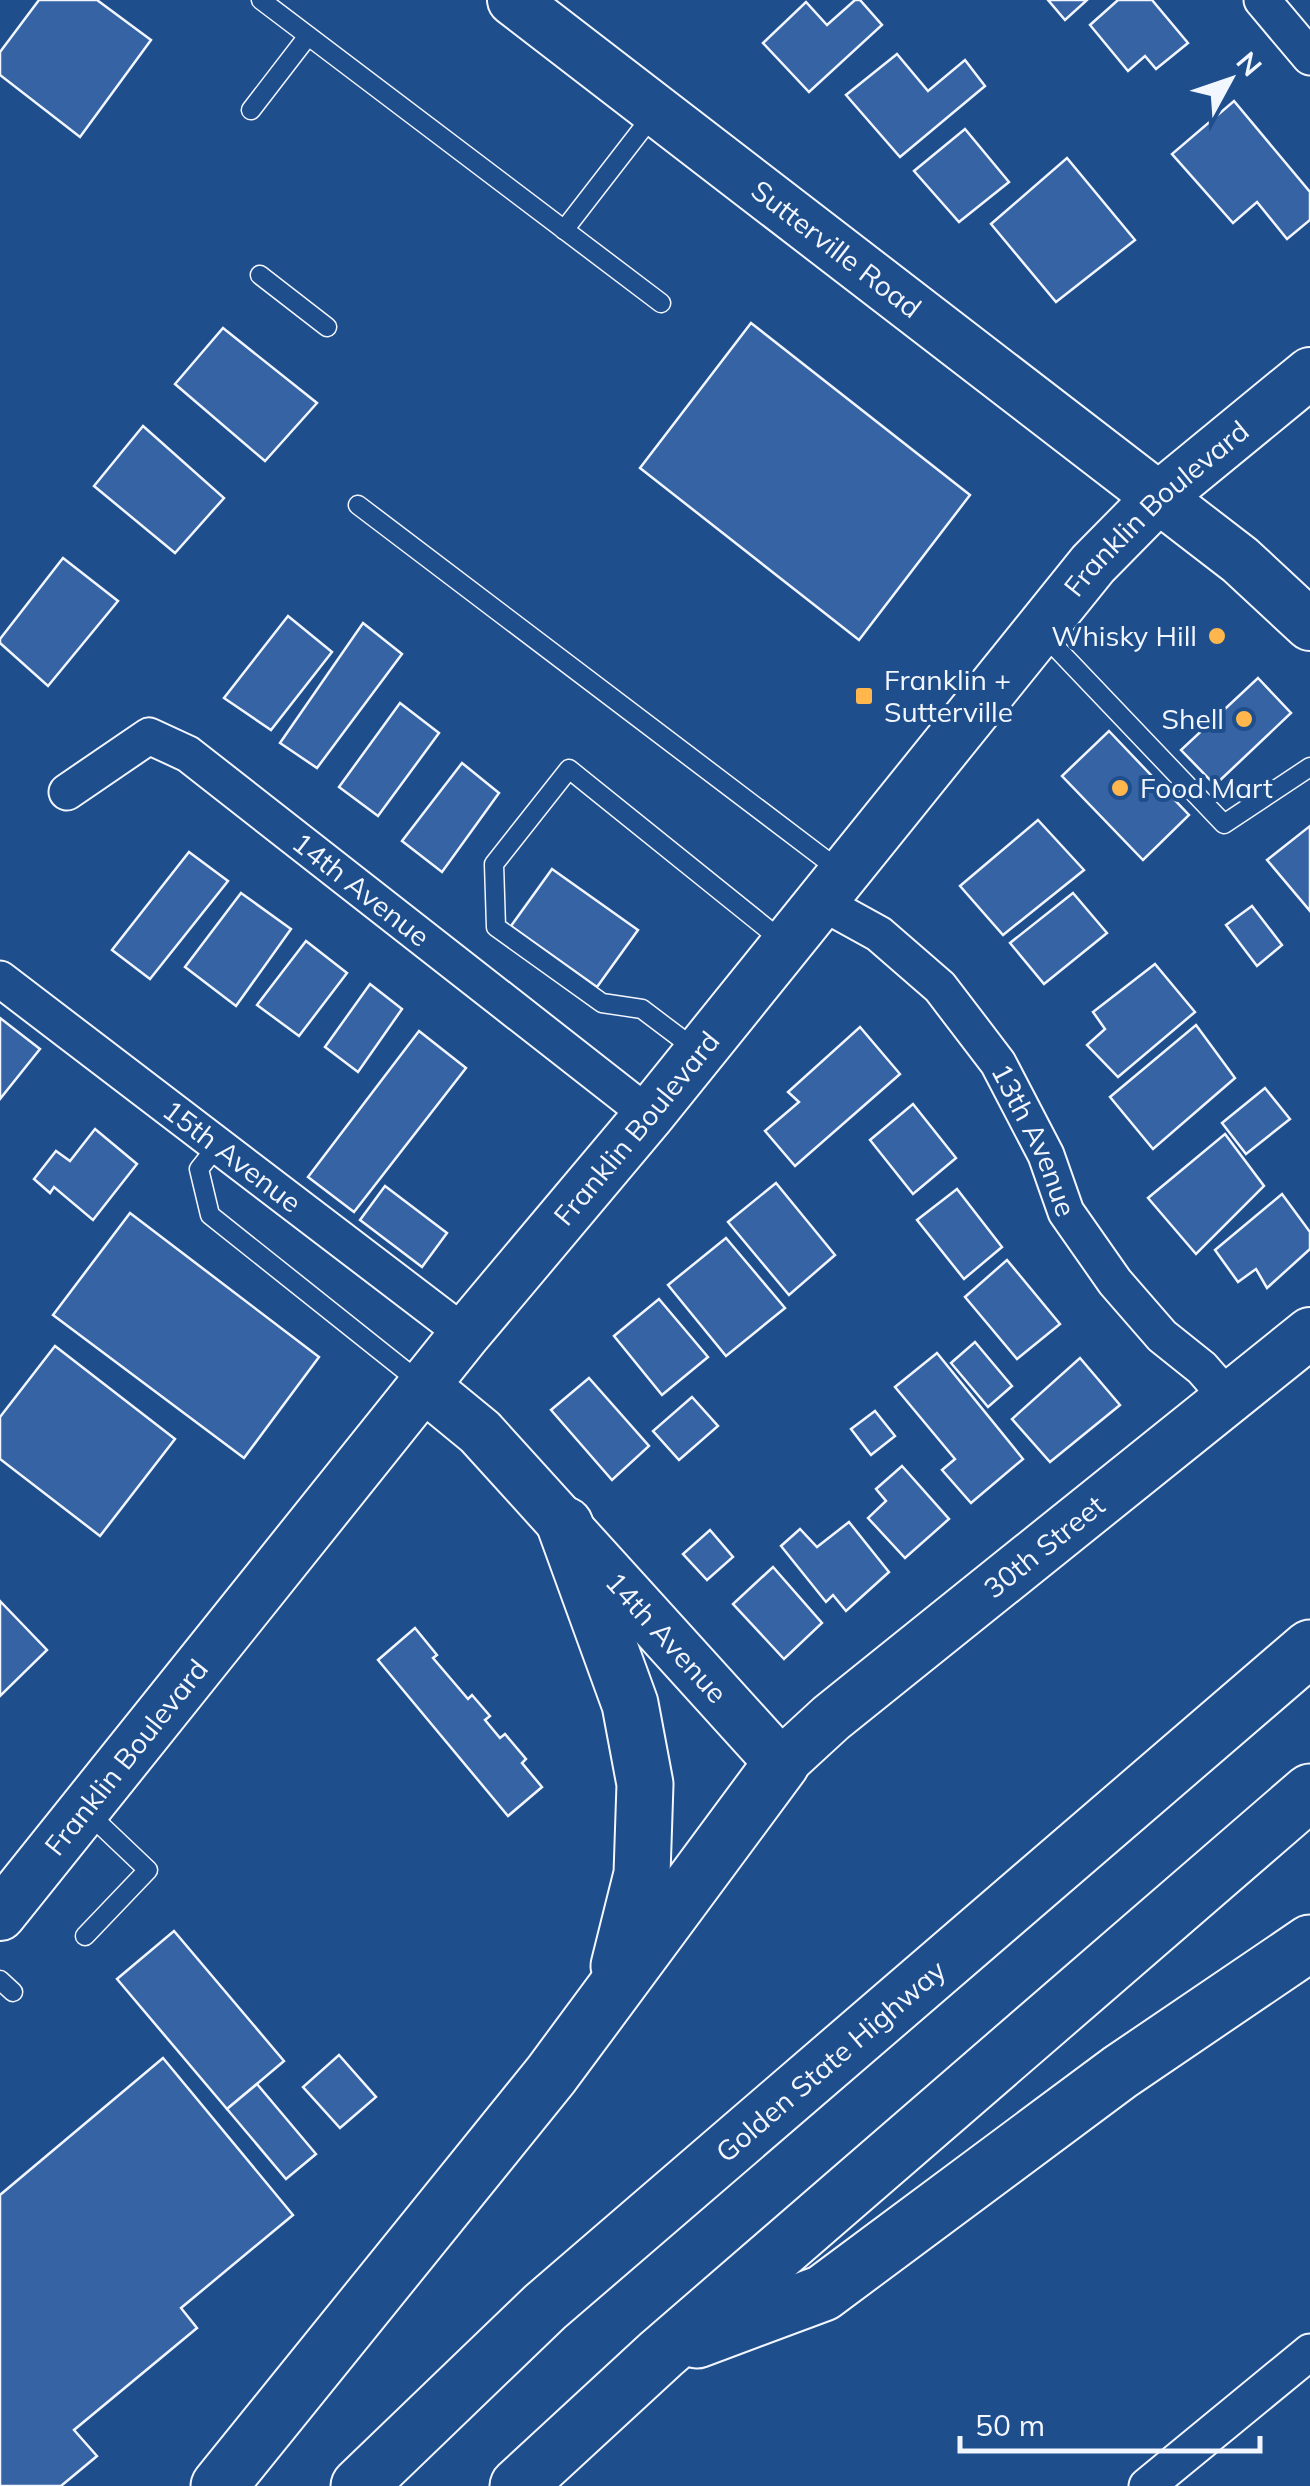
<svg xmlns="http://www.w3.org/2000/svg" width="1310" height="2486" font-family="Mulish,sans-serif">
<rect width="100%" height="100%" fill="#1f4e8c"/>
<g fill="#3563a3" stroke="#f2f6ff" stroke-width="2.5">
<polygon points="39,0 97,0 151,40 80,137 0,75 0,52"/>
<polygon points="855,0 860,0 882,25 809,92 763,43 806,2 827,25"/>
<polygon points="1048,0 1087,0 1065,20"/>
<polygon points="1118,0 1152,0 1188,43 1156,69 1145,56 1128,71 1090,25"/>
<polygon points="897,54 928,91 965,60 985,86 900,157 846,95"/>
<polygon points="1234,101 1310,192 1310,220 1287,239 1257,202 1233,223 1172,154"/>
<polygon points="965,129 1009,182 959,222 914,171"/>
<polygon points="1067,158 1135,240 1056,302 991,224"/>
<polygon points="751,323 970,495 859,640 640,468"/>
<polygon points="223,328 317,403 265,461 175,384"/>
<polygon points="143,426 224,498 175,553 94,486"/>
<polygon points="63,558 118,601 48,686 0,643 0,639"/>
<polygon points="288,616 332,652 271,730 224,698"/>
<polygon points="363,623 402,654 317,768 280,743"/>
<polygon points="1258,678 1291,713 1215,785 1181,750"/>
<polygon points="400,703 439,733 378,816 339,787"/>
<polygon points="1109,731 1189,815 1143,860 1062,776"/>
<polygon points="462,763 499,793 442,872 402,841"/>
<polygon points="1038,820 1084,870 1003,935 960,886"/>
<polygon points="1310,826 1310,911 1267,860"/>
<polygon points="189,852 228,881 150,979 112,950"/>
<polygon points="552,869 638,930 597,987 511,926"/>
<polygon points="241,893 291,929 236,1006 185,967"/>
<polygon points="1073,893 1107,933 1044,984 1010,943"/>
<polygon points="1252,906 1282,945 1257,966 1226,925"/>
<polygon points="306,941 347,973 299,1036 257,1005"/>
<polygon points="1155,964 1195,1012 1118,1077 1087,1045 1105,1029 1093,1012"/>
<polygon points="370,984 402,1009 358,1072 325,1047"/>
<polygon points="0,1018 40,1049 0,1099"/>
<polygon points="1196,1025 1235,1078 1153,1149 1110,1097"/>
<polygon points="860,1027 900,1074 795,1166 765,1131 799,1102 788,1092"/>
<polygon points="419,1031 466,1068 354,1212 308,1177"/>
<polygon points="1265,1088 1290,1119 1246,1154 1222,1123"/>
<polygon points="913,1104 956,1158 913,1194 870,1140"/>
<polygon points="95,1129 137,1164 93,1220 54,1187 50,1193 34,1179 56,1151 70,1161"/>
<polygon points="1225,1134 1264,1186 1196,1254 1148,1198"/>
<polygon points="776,1183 835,1255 789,1295 728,1222"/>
<polygon points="385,1186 447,1233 422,1267 360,1220"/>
<polygon points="957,1189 1002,1247 964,1279 917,1220"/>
<polygon points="1282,1194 1310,1232 1310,1249 1267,1288 1256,1269 1238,1282 1215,1250"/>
<polygon points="130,1213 319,1357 244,1458 53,1315"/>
<polygon points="726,1238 785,1308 726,1356 668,1285"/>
<polygon points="1007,1260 1060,1324 1017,1359 965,1297"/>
<polygon points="659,1299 708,1357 662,1395 614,1336"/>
<polygon points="975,1342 1012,1386 988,1407 951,1363"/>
<polygon points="55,1346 175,1439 100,1536 0,1459 0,1417"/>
<polygon points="937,1353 1023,1459 971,1503 942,1470 955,1459 895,1387"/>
<polygon points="1080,1358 1120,1405 1050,1462 1012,1419"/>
<polygon points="589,1378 649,1446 612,1480 551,1410"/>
<polygon points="692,1397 718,1426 679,1460 653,1431"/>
<polygon points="875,1411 895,1436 871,1455 851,1429"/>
<polygon points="902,1466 949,1519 905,1558 868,1518 886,1501 876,1489"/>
<polygon points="849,1522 889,1572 846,1611 833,1595 826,1602 781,1546 800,1529 817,1547"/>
<polygon points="710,1530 733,1557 707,1580 683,1554"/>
<polygon points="773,1567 822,1623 784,1659 733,1604"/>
<polygon points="0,1601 47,1650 0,1696"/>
<polygon points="415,1628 437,1655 433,1658 468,1699 472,1695 490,1716 485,1720 500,1738 505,1734 526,1759 522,1763 542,1787 508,1816 378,1660"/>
<polygon points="174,1931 284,2061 227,2109 117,1979"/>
<polygon points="339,2055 376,2097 340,2128 303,2087"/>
<polygon points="163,2058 293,2215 181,2308 197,2328 74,2430 97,2456 61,2486 0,2486 0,2195"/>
<polygon points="257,2084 316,2154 286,2179 227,2109"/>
</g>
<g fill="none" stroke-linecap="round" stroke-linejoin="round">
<defs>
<g id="lane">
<polyline points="261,0 661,303"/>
<polyline points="251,110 308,36"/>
<polyline points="564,230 656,111"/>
<polyline points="260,275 327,327"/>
<polyline points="358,505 843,873"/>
<polyline points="1043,634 1224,824 1310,767"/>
<polyline points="695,1049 642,1009 602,1003 496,927 494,864 569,769 785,943"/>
<polyline points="218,1145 199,1169 210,1215 422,1384"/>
<polyline points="85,1936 148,1870 88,1813"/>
<polyline points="0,1980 13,1992"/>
</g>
<g id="street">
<polyline points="1262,0 1310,57"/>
<path id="s1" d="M67,792L149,736L188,754L649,1115"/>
<path id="s2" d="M821,902L879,934L940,987L998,1063L1046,1155L1066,1212L1115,1282L1162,1336L1202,1368L1229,1399"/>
<path id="s3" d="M0,979L465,1334"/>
<polyline points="1147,2486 1310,2352"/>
</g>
<g id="secondary">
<path id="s4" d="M513,0L1240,560L1310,625"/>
<path id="s5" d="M424,1386L480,1432L781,1764L831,1718L1310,1333"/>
<path id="s6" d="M0,1915L465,1334L649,1115L1093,564L1159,497L1310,373"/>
</g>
<g id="highway">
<polyline points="565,1525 630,1704 645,1784 642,1874 619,1966"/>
<polyline points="697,2340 823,2293 1120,2072 1310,1943"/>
<polyline points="219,2486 551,2075 781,1764"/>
<path id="s7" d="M359,2486L545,2307L1310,1648"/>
<polyline points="518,2486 661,2354 1310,1792"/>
</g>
</defs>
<use href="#lane" stroke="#f2f6ff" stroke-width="21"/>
<use href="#street" stroke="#f2f6ff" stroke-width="39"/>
<use href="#secondary" stroke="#f2f6ff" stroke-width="54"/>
<use href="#highway" stroke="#f2f6ff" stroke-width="59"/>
<use href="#lane" stroke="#1f4e8c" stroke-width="18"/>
<use href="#street" stroke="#1f4e8c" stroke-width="35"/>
<use href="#secondary" stroke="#1f4e8c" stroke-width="50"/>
<use href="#highway" stroke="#1f4e8c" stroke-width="55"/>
</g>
<g fill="#ffb74d" stroke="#1f4e8c" stroke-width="4">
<circle cx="1217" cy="636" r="10"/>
<rect x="854" y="686" width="20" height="20" rx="5"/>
<circle cx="1244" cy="719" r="10"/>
<circle cx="1120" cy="788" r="10"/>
</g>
<g text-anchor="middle" stroke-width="8" stroke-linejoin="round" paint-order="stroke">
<g font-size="28" fill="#f2f6ff" stroke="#1f4e8c">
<text dy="10" stroke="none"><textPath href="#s4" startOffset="408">Sutterville Road</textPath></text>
<text dy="10" stroke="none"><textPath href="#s6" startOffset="1822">Franklin Boulevard</textPath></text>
<text dy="10" stroke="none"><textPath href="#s1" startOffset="362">14th Avenue</textPath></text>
<text dy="10" stroke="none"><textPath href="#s6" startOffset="1012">Franklin Boulevard</textPath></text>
<text dy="10" stroke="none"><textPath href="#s2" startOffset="328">13th Avenue</textPath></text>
<text dy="10" stroke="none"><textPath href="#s3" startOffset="292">15th Avenue</textPath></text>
<text dy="10" stroke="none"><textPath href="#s5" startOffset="862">30th Street</textPath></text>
<text dy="10" stroke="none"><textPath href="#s5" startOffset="350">14th Avenue</textPath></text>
<text dy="10" stroke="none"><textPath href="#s6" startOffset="202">Franklin Boulevard</textPath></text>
<text dy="10" stroke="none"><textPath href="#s7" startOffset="635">Golden State Highway</textPath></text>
</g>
<g font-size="28" fill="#f2f6ff" stroke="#1f4e8c" text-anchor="end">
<text x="1197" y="646">Whisky Hill</text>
<text x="884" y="690" text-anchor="start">Franklin +<tspan x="884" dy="32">Sutterville</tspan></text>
<text x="1224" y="729">Shell</text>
<text x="1140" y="798" text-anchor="start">Food Mart</text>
</g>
</g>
<g transform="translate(1230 80) rotate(50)" stroke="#1f4e8c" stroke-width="8" paint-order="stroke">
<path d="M0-8L18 38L0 25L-18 38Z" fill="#f2f6ff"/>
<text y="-15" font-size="28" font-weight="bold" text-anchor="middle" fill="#f2f6ff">N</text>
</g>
<path d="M960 2436v15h300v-15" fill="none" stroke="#f2f6ff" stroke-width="5"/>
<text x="975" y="2436" font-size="30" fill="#f2f6ff" stroke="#1f4e8c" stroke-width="8" paint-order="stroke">50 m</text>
</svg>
